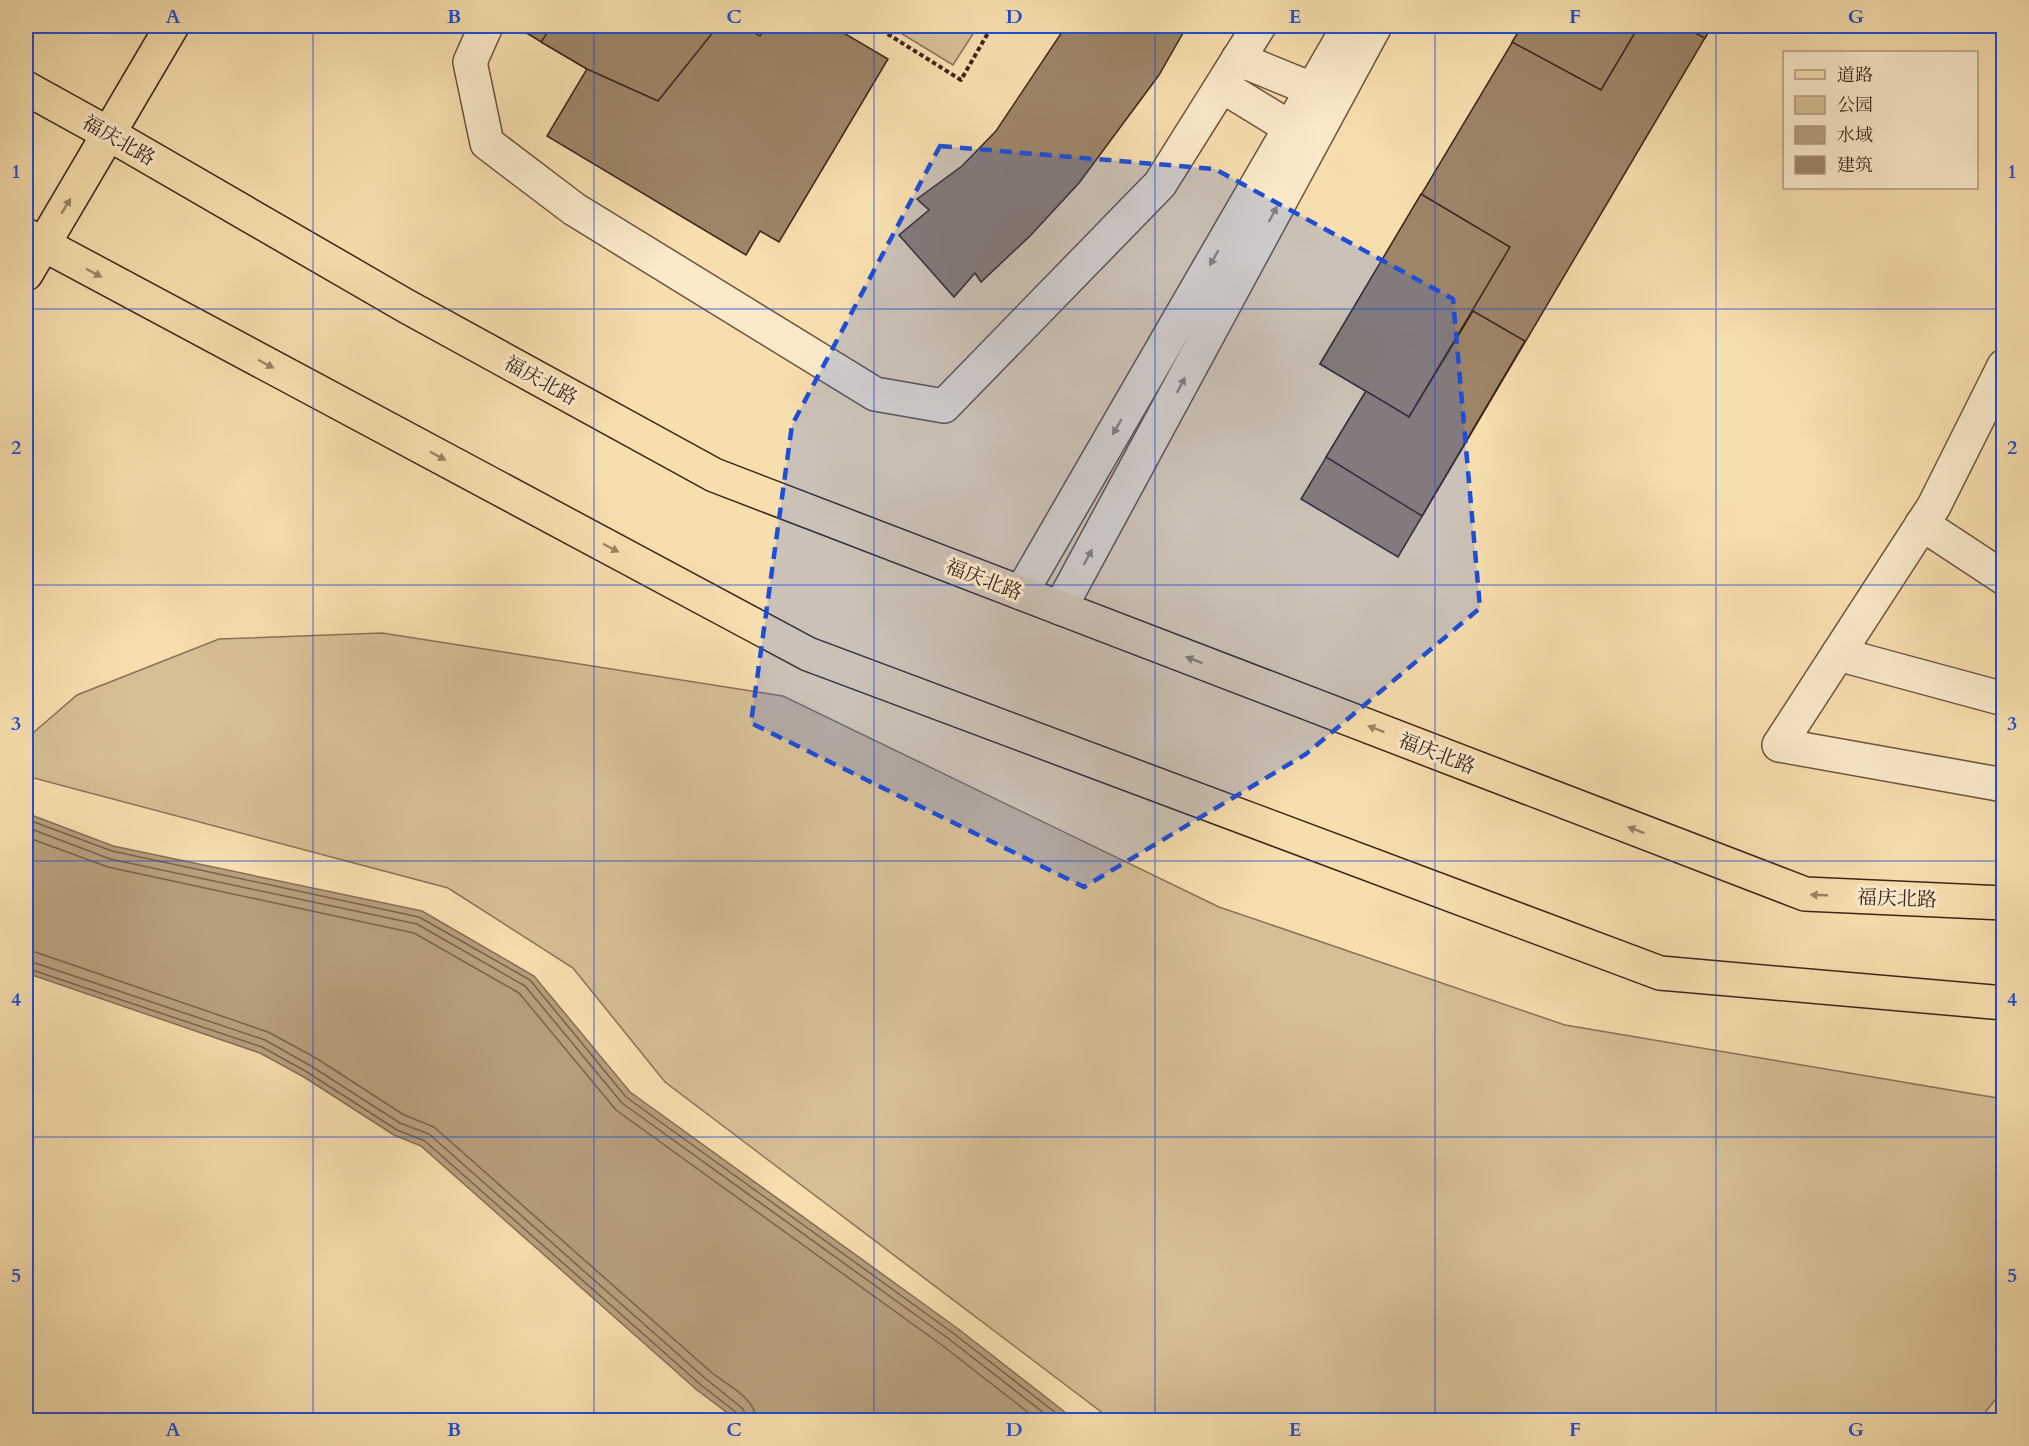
<svg xmlns="http://www.w3.org/2000/svg" width="2029" height="1446" font-family="Cardo,'Noto Serif SC',serif">
<rect width="100%" height="100%" fill="#f7deae"/>
<filter id="stains"><feTurbulence type="fractalNoise" baseFrequency=".00333" numOctaves="4"/><feColorMatrix values="0 0 0 0 .2 0 0 0 0 .09 0 0 0 0 .02 0 0 0 .5 -.17"/></filter>
<radialGradient id="worn" r=".72"><stop offset=".6" stop-color="#630" stop-opacity="0"/><stop offset="1" stop-color="#630" stop-opacity=".3"/></radialGradient>
<g fill="#d7bf95" stroke="#897258" stroke-width="1.5">
<polygon points="889,26 978,26 953,65"/>
<polygon points="382,633 783,696 1219,907 1565,1025 2003,1099 2003,1390 1979,1420 1112,1420 665,1082 573,968 448,888 26,776 26,739 77,695 219,639"/>
</g>
<polygon fill="#b79f7c" stroke="#856e55" stroke-width="1.5" points="26,813 113,846 422,911 534,976 630,1092 957,1328 1075,1420 737,1420 697,1390 421,1146 394,1135 304,1077 260,1053 26,973"/>
<g fill="none" stroke-linecap="round" stroke-linejoin="round">
<g stroke="#79624b" stroke-width="1.5">
<polyline points="26,819 112,851 419,917 530,980 626,1097 953,1333 1065,1420"/>
<polyline points="26,827 110,859 417,924 525,986 622,1103 949,1339 1053,1420"/>
<polyline points="26,837 108,867 414,933 519,993 616,1110 943,1346 1038,1420"/>
<path d="M26,951L35,952L268,1032L316,1058L404,1115L434,1127L711,1372C727,1385 756,1398 756,1420"/>
<polyline points="26,960 265,1040 311,1066 400,1123 429,1134 706,1379 742,1408 746,1414 747,1420"/>
<polyline points="26,968 262,1047 307,1072 397,1130 425,1141 701,1385 737,1413 740,1420"/>
</g>
</g>
<g fill="#9d8567" stroke="#3b251a" stroke-width="1.5">
<polygon points="520,26 743,26 760,36 766,26 832,26 888,59 779,242 760,231 746,255 547,136 587,69 518,28"/>
<polygon points="552,26 718,26 658,101 587,69 541,42"/>
<polygon points="1066,26 1187,26 1159,75 1079,183 1030,236 981,282 975,273 954,297 899,235 929,210 917,199 962,166 996,131"/>
<polygon points="1522,26 1712,26 1398,557 1301,499 1366,391 1320,364"/>
<polygon points="1522,26 1639,26 1601,90 1512,42"/>
<polygon points="1681,26 1712,26 1705,38"/>
<polygon points="1421,194 1510,247 1409,417 1320,364"/>
<polygon points="1473,311 1525,341 1422,516 1326,457 1366,391 1409,417"/>
</g>
<g fill="none" stroke-linecap="round" stroke-linejoin="round">
<defs>
<g id="minor">
<polyline points="486,26 470,62 487,143 574,209 875,394 944,406 1160,184 1259,26"/>
<polyline points="1238,59 1331,97"/>
<polyline points="1222,86 1307,138"/>
<polyline points="2004,366 1934,506 1779,745 2004,785"/>
<polyline points="1922,524 2004,578"/>
<polyline points="1021,593 1349,26"/>
<polyline points="1060,608 1375,26"/>
<polyline points="1838,654 2004,699"/>
</g>
<g id="major">
<polyline points="26,88 109,134 406,306 714,475 1805,894 2004,903"/>
<polyline points="26,235 808,654 1660,973 2004,1003"/>
<polyline points="26,274 172,26"/>
</g>
</defs>
<use href="#minor" stroke="#6a533f" stroke-width="36"/>
<use href="#major" stroke="#3b251a" stroke-width="36"/>
<polyline stroke="#3b251a" stroke-width="4" stroke-dasharray="4.5 3" stroke-linecap="butt" points="875,26 961,80 992,26"/>
<use href="#minor" stroke="#faeaca" stroke-width="33"/>
<use href="#major" stroke="#f7deae" stroke-width="33"/>
</g>
<defs><path id="oneway-solid" d="M-6-.8H1V-3.2L6.5 0L1 3.2V.8H-6Z" transform="scale(1.5)"/></defs>
<g fill="#998264">
<use href="#oneway-solid" transform="translate(66 206) rotate(-59)"/>
<use href="#oneway-solid" transform="translate(94 273) rotate(28)"/>
<use href="#oneway-solid" transform="translate(266 364) rotate(28)"/>
<use href="#oneway-solid" transform="translate(438 456) rotate(28)"/>
<use href="#oneway-solid" transform="translate(611 548) rotate(28)"/>
<use href="#oneway-solid" transform="translate(1194 660) rotate(-159)"/>
<use href="#oneway-solid" transform="translate(1376 729) rotate(-159)"/>
<use href="#oneway-solid" transform="translate(1636 830) rotate(-159)"/>
<use href="#oneway-solid" transform="translate(1819 895) rotate(-178)"/>
</g>
<g fill="#9a8872">
<use href="#oneway-solid" transform="translate(1273 214) rotate(-62)"/>
<use href="#oneway-solid" transform="translate(1214 258) rotate(120)"/>
<use href="#oneway-solid" transform="translate(1181 385) rotate(-62)"/>
<use href="#oneway-solid" transform="translate(1117 427) rotate(120)"/>
<use href="#oneway-solid" transform="translate(1088 557) rotate(-62)"/>
</g>
<path fill="#1d4ed8" fill-opacity="0.2" stroke="#1d4ed8" stroke-width="4.5" stroke-dasharray="12 8" stroke-linejoin="round" d="M940,146L1215,169L1453,299L1480,608L1306,754L1084,887L751,723L792,425Z"/>
<path fill="none" stroke="#1d4ed8" stroke-width="1.5" stroke-opacity="0.55" d="M313,26V1420M594,26V1420M874,26V1420M1155,26V1420M1435,26V1420M1716,26V1420M26,309H2004M26,585H2004M26,861H2004M26,1137H2004"/>
<g text-anchor="middle" stroke-width="6" stroke-linejoin="round" paint-order="stroke">
<g font-size="20" fill="#3b251a" stroke="#faeaca">
<text transform="translate(119 140) rotate(30)" y="7">福庆北路</text>
<text transform="translate(541 380) rotate(29)" y="7">福庆北路</text>
<text transform="translate(984 579) rotate(21)" y="7">福庆北路</text>
<text transform="translate(1437 753) rotate(21)" y="7">福庆北路</text>
<text transform="translate(1897 898) rotate(2)" y="7">福庆北路</text>
</g>
</g>
<rect width="2029" height="1446" fill="none" stroke="#f7deae" stroke-width="66"/>
<rect x="1783" y="51" width="195" height="138" fill="#faeaca" stroke="#ae9b84" stroke-width="1.5"/>
<rect x="1795" y="70" width="30" height="9" fill="#f7deae" stroke="#ae9b84" stroke-width="1.5"/>
<text x="1837" y="81" font-size="18" fill="#3b251a">道路</text>
<rect x="1795" y="96" width="30" height="18" fill="#d7bf95" stroke="#ae9b84" stroke-width="1.5"/>
<text x="1837" y="111" font-size="18" fill="#3b251a">公园</text>
<rect x="1795" y="126" width="30" height="18" fill="#b79f7c" stroke="#ae9b84" stroke-width="1.5"/>
<text x="1837" y="141" font-size="18" fill="#3b251a">水域</text>
<rect x="1795" y="156" width="30" height="18" fill="#9d8567" stroke="#ae9b84" stroke-width="1.5"/>
<text x="1837" y="171" font-size="18" fill="#3b251a">建筑</text>
<rect x="33" y="33" width="1963" height="1380" fill="none" stroke="#1d4ed8" stroke-width="2"/>
<g font-size="20" text-anchor="middle" font-weight="bold" fill="#1d4ed8">
<text x="173" y="23">A</text>
<text x="454" y="23">B</text>
<text x="734" y="23">C</text>
<text x="1014" y="23">D</text>
<text x="1295" y="23">E</text>
<text x="1575" y="23">F</text>
<text x="1856" y="23">G</text>
<text x="16" y="178">1</text>
<text x="2012" y="178">1</text>
<text x="16" y="454">2</text>
<text x="2012" y="454">2</text>
<text x="16" y="730">3</text>
<text x="2012" y="730">3</text>
<text x="16" y="1006">4</text>
<text x="2012" y="1006">4</text>
<text x="16" y="1282">5</text>
<text x="2012" y="1282">5</text>
<text x="173" y="1436">A</text>
<text x="454" y="1436">B</text>
<text x="734" y="1436">C</text>
<text x="1014" y="1436">D</text>
<text x="1295" y="1436">E</text>
<text x="1575" y="1436">F</text>
<text x="1856" y="1436">G</text>
</g>
<rect width="100%" height="100%" filter="url(#stains)"/>
<rect width="100%" height="100%" fill="url(#worn)"/>
</svg>
